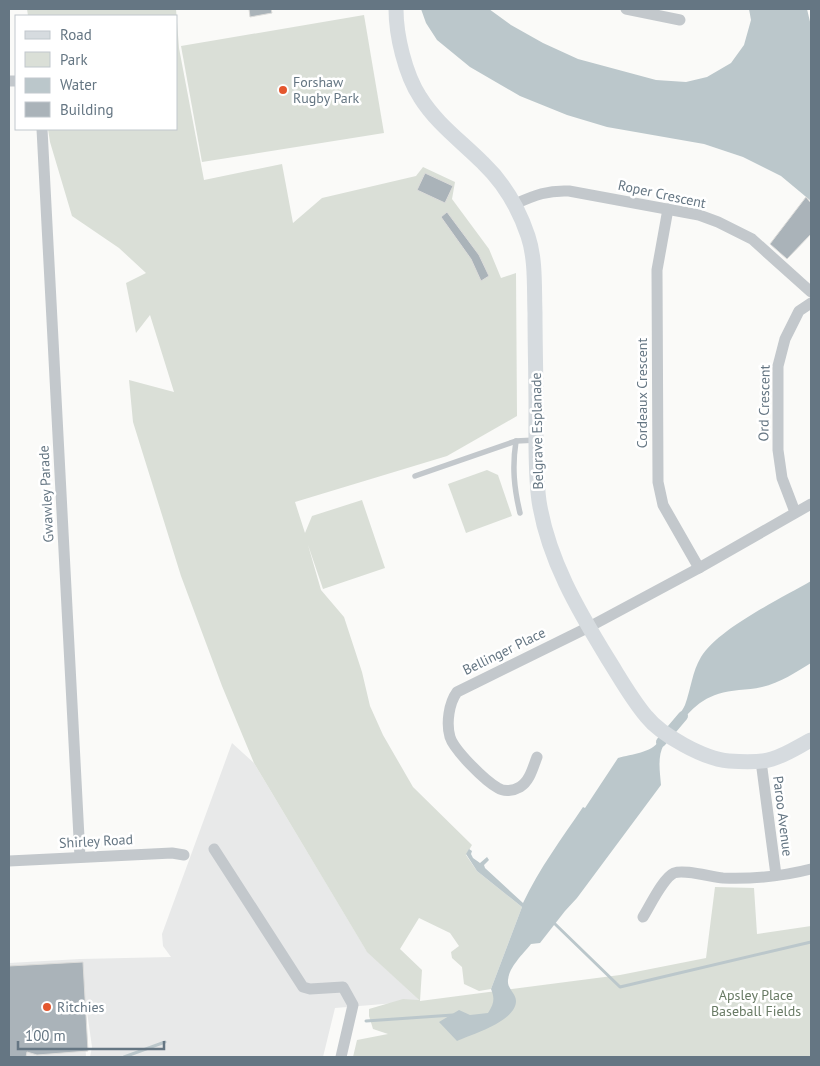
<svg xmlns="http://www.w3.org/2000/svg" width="820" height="1066" font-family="'PT Sans',sans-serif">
<rect width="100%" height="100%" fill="#fafaf8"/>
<polygon fill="#e8e9e9" points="232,743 254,763 366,950 420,1001 335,1008 323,1057 90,1057 92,1047 81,969 86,1057 9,1057 9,963 80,959 171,957 163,946 162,934"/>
<g fill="#dadfd7">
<polygon points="27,9 176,9 179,48 204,180 282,164 293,223 322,198 416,176 423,167 455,182 452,199 489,249 501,278 516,273 517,416 447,456 295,502 305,533 312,516 362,500 385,568 323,589 308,545 321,590 344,617 362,672 370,706 383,735 413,787 472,845 466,855 477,871 522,907 491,989 479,991 464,984 462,967 452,958 451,952 459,946 450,933 419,918 400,949 422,970 420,1001 620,975 706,958 715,887 754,888 757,934 811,926 811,1057 353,1057 357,1040 388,1034 373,1029 369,1016 369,1009 403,999 419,1000 367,952 254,763 222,686 181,576 133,422 129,380 174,392 150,315 136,333 126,283 146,273 119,248 72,216 50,142 48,129 176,129 176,16 28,16"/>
<polygon points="364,15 384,133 202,162 181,46"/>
<polygon points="487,470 498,475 512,516 466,533 448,484"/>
</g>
<g fill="#bbc7cb">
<polygon points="421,9 489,9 511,25 543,43 578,59 656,80 686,82 707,77 731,63 744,45 751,20 749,9 807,9 811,26 811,201 781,176 743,157 704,144 607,127 567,115 520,96 470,67 437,40 426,23"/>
<path d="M811,581V663C796,672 780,683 762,687C754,689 747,689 739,690C708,693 695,704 677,727L672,724C676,718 682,712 685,705C691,689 692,672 701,657C719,628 780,599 811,581Z"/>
<path d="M659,741L664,744C657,757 660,771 661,785L577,898L565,911L540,943L531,944C523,954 509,967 508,980C507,989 516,993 516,1001C516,1021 473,1034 457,1041L439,1022L459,1010L470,1015L488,1013C494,1003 495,999 491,989L522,907L477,871L466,854L469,849L472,851L471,854L473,858L480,863L487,857L489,860L484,865L485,868L523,903C539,869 562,838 583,807L585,808L618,758C632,754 651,753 659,741Z"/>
</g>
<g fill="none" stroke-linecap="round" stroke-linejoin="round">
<g stroke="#bbc7cb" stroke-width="3">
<polyline points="554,923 620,987 811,942"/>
<polyline points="366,1021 453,1015"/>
<polyline points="124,1057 165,1042"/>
</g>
<polyline stroke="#bbc7cb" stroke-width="10" points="661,742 683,716"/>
</g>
<g fill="#aab3b9" stroke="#dcdcda">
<polygon points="249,9 271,9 272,13 250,17"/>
<polygon points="425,173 453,186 445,203 417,190"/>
<polygon points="806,197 811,203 811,234 787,259 770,244"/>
<polygon points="447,212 479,255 489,276 481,281 471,259 441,217"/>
<polygon points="83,962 88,1051 37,1055 27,1052 26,1057 9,1057 9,966"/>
</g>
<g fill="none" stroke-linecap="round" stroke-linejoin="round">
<g stroke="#c3c8cc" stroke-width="5.5">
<path d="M516,441C512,467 514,488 520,513"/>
<polyline points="415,476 516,441 536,440"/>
</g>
<g stroke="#c3c8cc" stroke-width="11">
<polyline points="626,9 680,20"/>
<polyline points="9,81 16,81"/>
<polyline points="42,129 80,857"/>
<path d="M515,204C535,195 548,190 569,191L699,215L718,222L752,239L811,292"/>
<polyline points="668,209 657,270 658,482 663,505 699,568"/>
<polyline points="795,512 782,478 778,450 778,366 785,339 799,311 811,303"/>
<path d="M537,757C533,767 530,781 520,787C513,791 504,792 498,788C485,781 454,750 450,737C446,723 449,703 457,692L589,627L699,568L811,504"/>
<polyline points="761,761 776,875"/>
<polyline points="214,849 303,987 310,989 343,987 353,1005 341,1057"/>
<polyline points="9,861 172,853 184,855"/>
<path d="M643,917C650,906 663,878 674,873C684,869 711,877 723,878C752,879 784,876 811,869"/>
</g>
<path stroke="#d6dbdf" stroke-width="15" d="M396,9C396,35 405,74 420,97C436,123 461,141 483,163C504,183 519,209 528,236C536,260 534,288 535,313C535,345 536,377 536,409C536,440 535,471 539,501C548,559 578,610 608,659C620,678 631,698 646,716C661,735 704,759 729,761C742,762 759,763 772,759C786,755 799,746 811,740"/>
</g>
<g fill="#e4572e" stroke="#fff" stroke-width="2">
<circle cx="283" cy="90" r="5"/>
<circle cx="47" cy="1007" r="5"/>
</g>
<g text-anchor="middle" stroke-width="5" stroke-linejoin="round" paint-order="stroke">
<g font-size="14" fill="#657683" stroke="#fff" text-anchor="start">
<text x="293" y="87">Forshaw<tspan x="293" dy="16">Rugby Park</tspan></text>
<text x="57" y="1012">Ritchies</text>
</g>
<g font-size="14" fill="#657683" stroke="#fff">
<text transform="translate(662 194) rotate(12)" y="5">Roper Crescent</text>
<text transform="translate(642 393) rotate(-90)" y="5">Cordeaux Crescent</text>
<text transform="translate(764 403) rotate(-89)" y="5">Ord Crescent</text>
<text transform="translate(537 431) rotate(-91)" y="5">Belgrave Esplanade</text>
<text transform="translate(46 494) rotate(-93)" y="5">Gwawley Parade</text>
<text transform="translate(504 651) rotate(-26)" y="5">Bellinger Place</text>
<text transform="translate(783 816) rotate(83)" y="5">Paroo Avenue</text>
<text transform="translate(96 841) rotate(-3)" y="5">Shirley Road</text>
</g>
<g font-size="14" fill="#687a64" stroke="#fff">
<text x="756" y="1000">Apsley Place<tspan x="756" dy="16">Baseball Fields</tspan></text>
</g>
</g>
<rect width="820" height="1066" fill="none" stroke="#657683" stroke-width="20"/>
<rect x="15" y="15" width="162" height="115" fill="#ffffff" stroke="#c1c8cd"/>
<rect x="25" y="31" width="25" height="8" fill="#d6dbdf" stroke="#c1c8cd"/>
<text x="60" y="40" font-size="15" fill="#657683">Road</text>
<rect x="25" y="52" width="25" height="15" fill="#dadfd7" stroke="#c1c8cd"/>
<text x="60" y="65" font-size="15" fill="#657683">Park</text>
<rect x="25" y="78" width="25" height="15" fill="#bbc7cb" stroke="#c1c8cd"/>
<text x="60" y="90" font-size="15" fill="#657683">Water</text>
<rect x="25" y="102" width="25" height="15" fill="#aab3b9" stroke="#c1c8cd"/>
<text x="60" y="115" font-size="15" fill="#657683">Building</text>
<path d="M18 1041v8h146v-8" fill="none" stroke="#657683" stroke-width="2.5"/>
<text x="25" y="1041" font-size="15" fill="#657683" stroke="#ffffff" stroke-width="4" paint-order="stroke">100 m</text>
</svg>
